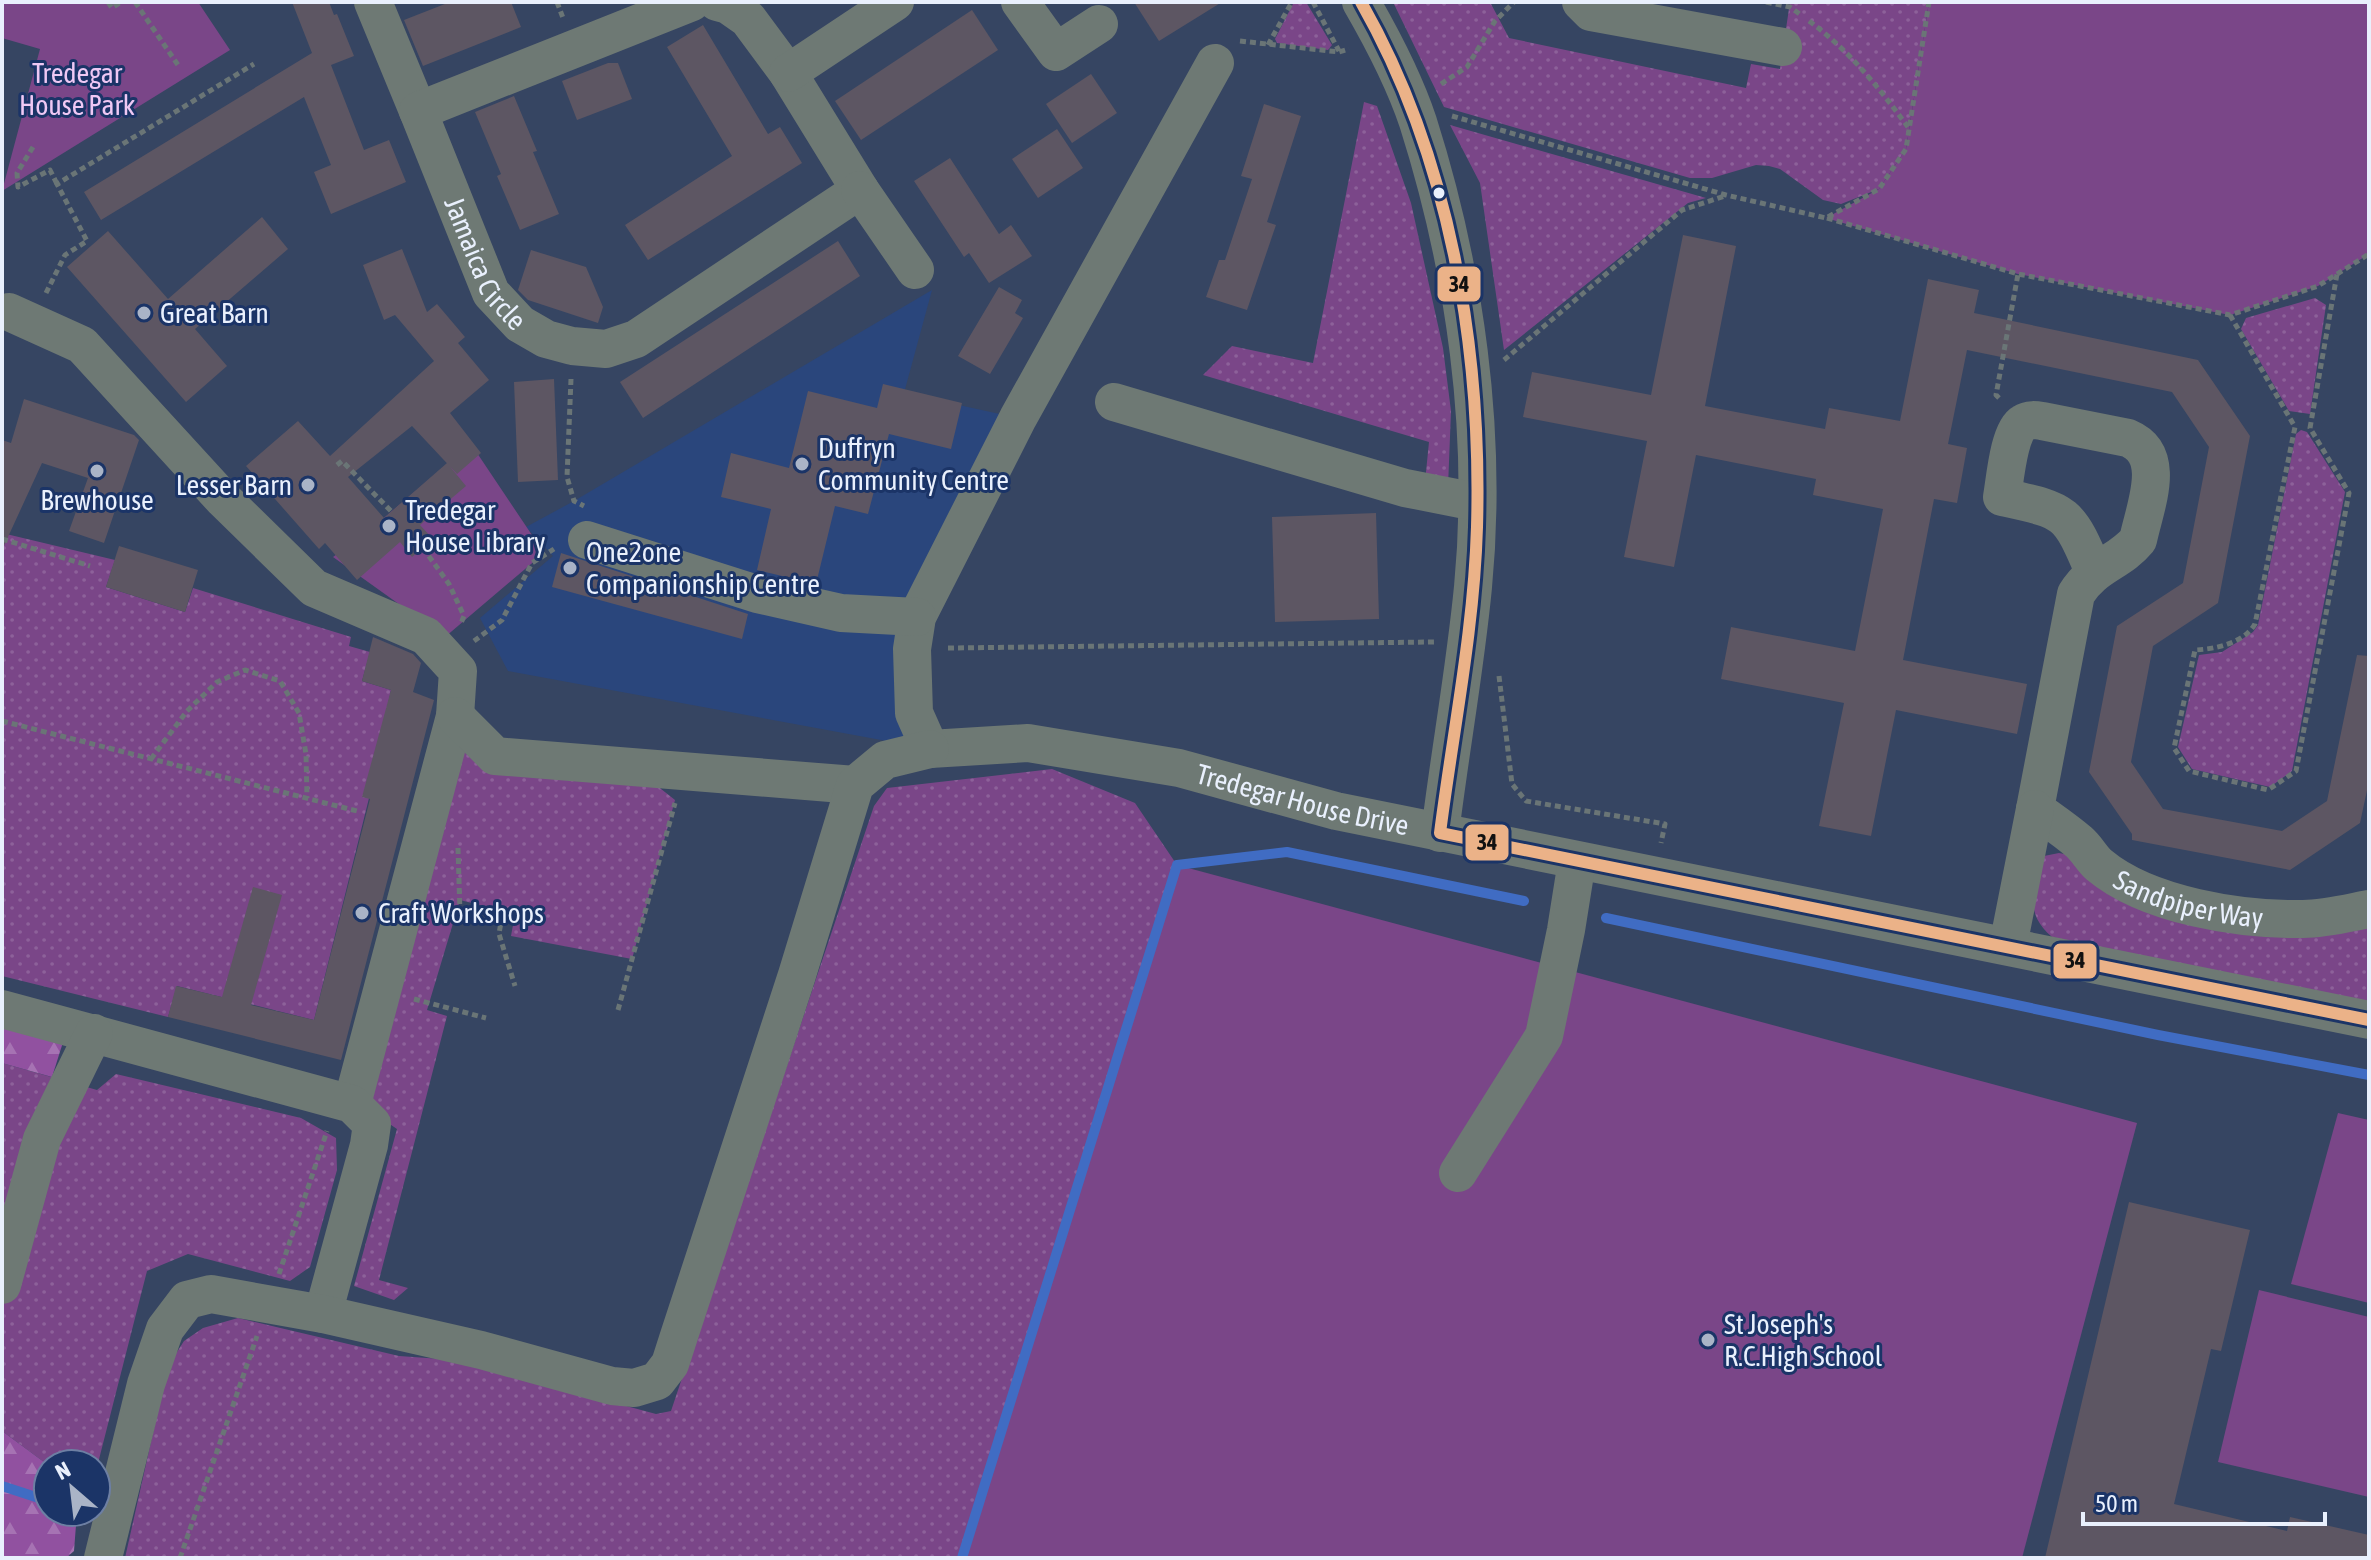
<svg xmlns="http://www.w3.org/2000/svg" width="2371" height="1560" font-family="'Asap Condensed',sans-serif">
<defs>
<pattern id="grass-dots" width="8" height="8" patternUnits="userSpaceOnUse" patternTransform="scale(2)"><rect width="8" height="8" fill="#7a4688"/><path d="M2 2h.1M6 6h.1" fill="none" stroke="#8d619a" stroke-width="1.8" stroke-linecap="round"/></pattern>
<pattern id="forest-firs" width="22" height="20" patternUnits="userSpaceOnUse" patternTransform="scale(2)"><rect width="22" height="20" fill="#9151a0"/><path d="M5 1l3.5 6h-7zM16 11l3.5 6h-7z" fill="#a673b3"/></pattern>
</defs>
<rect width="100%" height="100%" fill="#364562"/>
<polygon fill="#2a467c" points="932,290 904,393 1018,418 917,617 930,749 508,671 480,618 553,556 526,527 574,501"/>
<g fill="url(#grass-dots)">
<polygon points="1294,2 1306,2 1332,45 1328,50 1277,43 1275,39"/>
<polygon points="1393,2 1490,2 1509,38 1746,88 1751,64 1780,69 1790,2 1929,2 1906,149 1879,189 1841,204 1823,200 1780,169 1769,166 1756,165 1712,178 1690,178 1444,107"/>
<polygon points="1364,102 1377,106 1411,203 1443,348 1451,411 1448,487 1425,482 1429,442 1203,375 1232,346 1313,363"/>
<polygon points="1450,125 1706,198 1688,203 1504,350 1480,183"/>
<polygon points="2315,298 2326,305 2310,414 2289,411 2241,329 2246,318"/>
<polygon points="2301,430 2307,432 2345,492 2292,771 2270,787 2192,769 2178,747 2199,655 2222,652 2253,632 2258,625 2296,434"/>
<polygon points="2,533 115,560 106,587 185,612 193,588 351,637 349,646 370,652 362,681 391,690 369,798 314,1020 177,986 168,1017 2,976"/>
<polygon points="462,751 651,781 675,800 632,959 511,936 515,914 460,900 427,1010 447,1016 379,1280 408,1288 394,1300 354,1286 397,1129 372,1112 363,1099"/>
<polygon points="1052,769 1135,803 1177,865 962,1558 125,1558 168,1366 184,1341 203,1328 238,1318 399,1356 455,1360 656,1414 671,1411 874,806 887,788"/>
<path d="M2059,853L2074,856L2092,872L2369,923V1003L2052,937C2022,911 2035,889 2044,856Z"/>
<polygon points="2,1063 97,1090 116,1074 301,1118 336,1138 337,1170 310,1267 290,1281 188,1254 147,1271 96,1471 96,1464 48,1465 2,1431"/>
</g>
<g fill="url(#forest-firs)">
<polygon points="2,1022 64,1039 52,1077 2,1063"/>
<polygon points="2,1431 48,1465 48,1512 77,1512 74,1551 66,1558 2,1558"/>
</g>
<g fill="#7a4688">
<polygon points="2,2 198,2 230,50 2,191 40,49 2,38"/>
<polygon points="1929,2 2369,2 2369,254 2318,286 2230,315 2018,274 1826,218 1879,189 1906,149"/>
<polygon points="471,444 544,553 445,637 333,557 365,534"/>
<polygon points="1177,865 2137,1123 2022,1558 962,1558"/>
<polygon points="2338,1113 2369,1120 2369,1303 2291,1284"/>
<polygon points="2259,1290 2369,1317 2369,1497 2218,1462"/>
</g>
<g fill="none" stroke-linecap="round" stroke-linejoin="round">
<g stroke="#406cc3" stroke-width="10">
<polyline points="1606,918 2158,1035 2369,1075"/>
<polyline points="2,1486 48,1501"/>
<polyline points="81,1512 92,1516"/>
<polyline points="962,1558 1177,865 1287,852 1524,901"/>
</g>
</g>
<g fill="#5d5663">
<polygon points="292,2 329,2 334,15 337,14 354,56 331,65 364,150 389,140 406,182 331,214 314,172 331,165 304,97 101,220 84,192 312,53"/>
<polygon points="450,2 511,2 521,27 423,66 404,20"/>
<polygon points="1134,2 1222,2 1159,41"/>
<polygon points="972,10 998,50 861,140 835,101"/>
<polygon points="703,25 768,134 780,127 802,163 648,260 625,225 732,156 667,47"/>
<polygon points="608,63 618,63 632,99 577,120 562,81"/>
<polygon points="1091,74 1117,113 1072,143 1046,104"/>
<polygon points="514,96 537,151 533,152 559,214 520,230 497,176 501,174 475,112"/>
<polygon points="1264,104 1301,116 1267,222 1276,225 1247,310 1206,297 1219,260 1225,260 1252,179 1241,176"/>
<polygon points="1057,129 1083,168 1038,198 1012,159"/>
<polygon points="950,158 999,234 1011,225 1032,256 989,283 969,253 964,257 914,181"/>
<polygon points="262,217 288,249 195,329 227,366 186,402 67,267 108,231 168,299"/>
<polygon points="1683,235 1736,246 1705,406 1825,429 1829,408 1900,421 1928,279 1979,290 1974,313 2198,360 2250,436 2218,603 2153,646 2131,762 2163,809 2282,831 2327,801 2357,655 2369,656 2369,781 2360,823 2290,870 2132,840 2132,834 2089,772 2117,626 2183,583 2209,447 2172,392 1967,350 1948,444 1967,448 1957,503 1934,499 1903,660 2027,684 2017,734 1896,710 1871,836 1819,826 1844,703 1721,679 1731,627 1855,651 1883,509 1813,495 1816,479 1696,455 1674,567 1624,557 1647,441 1523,417 1532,372 1651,395"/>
<polygon points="838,241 860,276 643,418 620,382"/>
<polygon points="402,249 427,312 437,304 465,337 458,343 489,380 450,413 481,453 457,474 412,426 348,477 384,518 447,463 466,486 420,525 433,539 423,548 412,557 400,542 357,580 325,543 319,549 246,466 298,421 330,456 434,361 395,315 384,320 363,265"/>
<polygon points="531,250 586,267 603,307 598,323 528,300 518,290"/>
<polygon points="999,287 1022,300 1015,313 1023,318 990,374 958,356"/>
<polygon points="554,379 558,480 518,482 514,382"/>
<polygon points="883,384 962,403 951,449 889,434 868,514 835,506 816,584 757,570 771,509 721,497 731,453 789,468 808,391 877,408"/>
<polygon points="24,399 134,435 139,440 104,543 69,531 88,478 42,463 2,550 2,440 11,443"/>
<polygon points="1376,513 1379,619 1275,622 1272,517"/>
<polygon points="119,546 198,570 185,612 106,587"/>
<polygon points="561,553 748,614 742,639 552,587"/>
<polygon points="373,637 413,654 421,663 413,692 434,700 341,1060 168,1017 176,986 222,997 253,887 282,895 251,1005 314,1020 370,799 362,797 391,690 362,681"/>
<polygon points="2129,1202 2250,1230 2221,1351 2211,1349 2174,1504 2287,1531 2290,1517 2369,1535 2369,1558 2045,1558"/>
</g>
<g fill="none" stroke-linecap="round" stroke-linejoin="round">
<g stroke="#6a7576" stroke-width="5" stroke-dasharray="6 4" stroke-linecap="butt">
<polyline points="108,2 112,8 121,2"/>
<polyline points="135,2 178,65"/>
<polyline points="557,2 563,18"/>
<polyline points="1313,2 1339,51"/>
<polyline points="1766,2 1790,7 1801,15"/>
<path d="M1809,21C1850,51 1879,88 1908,127"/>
<polyline points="1240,41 1339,52 1349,49"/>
<polyline points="1268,45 1292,2"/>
<polyline points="1441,84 1467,67 1495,21 1514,2"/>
<polyline points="1452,116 1726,195 1826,218 1879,189 1906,149 1929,2"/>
<polyline points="33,147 17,173 18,187 50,170 57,184"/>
<polyline points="1827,218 2018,274 2230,315 2318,286 2369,254"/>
<polyline points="46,293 65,255 87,241 57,184 254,64"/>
<path d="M2230,315L2295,427L2255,624C2244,643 2216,649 2195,650L2174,748L2189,771L2268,790L2296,771L2349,493L2310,428L2337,274"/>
<polyline points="1504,360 1682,210 1725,196"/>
<polyline points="571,379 567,477 574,501 584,506"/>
<polyline points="1999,398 1996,395 2018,274"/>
<polyline points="337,465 342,461 391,511"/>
<polyline points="2,539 90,566"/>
<polyline points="423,548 449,584 464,616 461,623"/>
<polyline points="474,641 502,620 532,563 554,549"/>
<polyline points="948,648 1434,642"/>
<polyline points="1499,676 1512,784 1526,801 1665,824 1661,843"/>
<polyline points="2,721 357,811"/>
<polyline points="151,759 187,711 217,682 245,670 280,681 299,713 306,754 307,798"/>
<polyline points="458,848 460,913 501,922 499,934 515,986"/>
<polyline points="414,999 486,1018"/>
<polyline points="618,1010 675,803"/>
<polyline points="279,1274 327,1131"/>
<polyline points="180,1558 257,1336"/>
</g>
<g stroke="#6e7974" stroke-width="38">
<polyline points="373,2 418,111"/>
<path id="s1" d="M692,2L418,111L491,293L520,324L546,339L572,346L606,349L636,339L860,190L788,73L748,19L728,5L717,2"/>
<polyline points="1020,2 1056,52 1099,24"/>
<path d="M1361,2C1383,40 1404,80 1418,122C1465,270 1488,432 1473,587C1465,670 1450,751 1440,833"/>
<polyline points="1581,2 1591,12 1783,47"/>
<path id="s2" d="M1215,63L1018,418L917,617L912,649L914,713L930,749L1028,743L1179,768L1336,811L2369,1020"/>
<polyline points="788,73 895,2"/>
<polyline points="860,190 915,270"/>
<polyline points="9,312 82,345 223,499 314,588 426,636 458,671 455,716 352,1104"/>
<polyline points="1114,402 1405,488 1476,502"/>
<polyline points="587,540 757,594 841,613 917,617"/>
<path id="s3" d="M2094,572C2068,510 2066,511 2002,497C2005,480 2009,431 2023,423C2029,419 2036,420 2042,421L2128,438C2168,455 2145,506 2138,540C2119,563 2094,565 2076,594L2035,809C2050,820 2065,830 2079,842C2087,849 2092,859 2099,865C2148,906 2241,920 2303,919C2324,919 2348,913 2369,909"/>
<polyline points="455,716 495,756 855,785"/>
<polyline points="2008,946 2035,809"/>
<polyline points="2,1009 352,1104 372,1124 369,1145 323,1314"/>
<polyline points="1458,1173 1544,1036 1566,930 1577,861"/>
<polyline points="2,1285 42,1139 94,1033"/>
<polyline points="103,1558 146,1384 165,1329 187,1300 211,1294 323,1314 481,1350 612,1386 634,1388 657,1381 670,1364 678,1339 797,975 855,785 885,760 930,749"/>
</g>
<defs>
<path id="bus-1" d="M1361,2C1450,158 1482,348 1477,527C1474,630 1453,731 1440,833L2369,1020"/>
</defs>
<use href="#bus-1" stroke="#1b3467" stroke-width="18"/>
<use href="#bus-1" stroke="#ebb288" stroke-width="12"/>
</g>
<circle fill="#e9f0fd" stroke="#1b3467" stroke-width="3" cx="1439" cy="193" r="7"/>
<g fill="#aab4c7" stroke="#1b3467" stroke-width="3">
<circle cx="144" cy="313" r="8"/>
<circle cx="802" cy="464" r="8"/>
<circle cx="97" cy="471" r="8"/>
<circle cx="308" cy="485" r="8"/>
<circle cx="389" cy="526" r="8"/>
<circle cx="570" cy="568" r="8"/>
<circle cx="362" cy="913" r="8"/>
<circle cx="1708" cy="1340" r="8"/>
</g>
<g text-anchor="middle" stroke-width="6" stroke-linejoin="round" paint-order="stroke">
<g font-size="28" fill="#efc8f4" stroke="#1b3467">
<text x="77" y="83">Tredegar<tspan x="77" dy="32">House Park</tspan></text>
</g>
<g font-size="28" fill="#e9f0fd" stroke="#1b3467">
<text dy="10" stroke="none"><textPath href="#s1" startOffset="462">Jamaica Circle</textPath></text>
<text dy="10" stroke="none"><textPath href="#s2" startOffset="1144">Tredegar House Drive</textPath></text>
<text dy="10" stroke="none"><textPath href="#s3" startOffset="912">Sandpiper Way</textPath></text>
</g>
<g font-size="28" fill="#e9f0fd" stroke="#1b3467" text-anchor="start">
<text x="160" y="323">Great Barn</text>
<text x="818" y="458">Duffryn<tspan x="818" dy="32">Community Centre</tspan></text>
<text x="292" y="495" text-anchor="end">Lesser Barn</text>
<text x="97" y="510" text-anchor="middle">Brewhouse</text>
<text x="405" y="520">Tredegar<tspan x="405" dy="32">House Library</tspan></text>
<text x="586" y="562">One2one<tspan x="586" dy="32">Companionship Centre</tspan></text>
<text x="378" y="923">Craft Workshops</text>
<text x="1724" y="1334">St Joseph's<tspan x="1724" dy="32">R.C.High School</tspan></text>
</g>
</g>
<g stroke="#1b3467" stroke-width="3">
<rect x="1436" y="265" width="46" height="38" rx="8" fill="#ebb288"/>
<rect x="1464" y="823" width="46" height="39" rx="8" fill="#ebb288"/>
<rect x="2052" y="942" width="46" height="38" rx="8" fill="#ebb288"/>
</g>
<g font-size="22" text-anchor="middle" font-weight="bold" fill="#111">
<text x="1459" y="292">34</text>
<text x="1487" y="850">34</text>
<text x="2075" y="968">34</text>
</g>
<rect width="2371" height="1560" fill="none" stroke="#e9f0fd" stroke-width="8"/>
<g transform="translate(72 1488) rotate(332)"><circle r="38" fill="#1b3467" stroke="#6d7fa3" stroke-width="2"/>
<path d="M0-6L14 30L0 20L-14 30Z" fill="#aab4c7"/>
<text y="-12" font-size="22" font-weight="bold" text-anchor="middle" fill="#e9f0fd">N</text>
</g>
<path d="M2083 1512v12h242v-12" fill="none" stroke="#e9f0fd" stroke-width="4"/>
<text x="2095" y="1512" font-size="24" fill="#e9f0fd" stroke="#1b3467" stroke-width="6" paint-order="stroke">50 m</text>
</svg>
